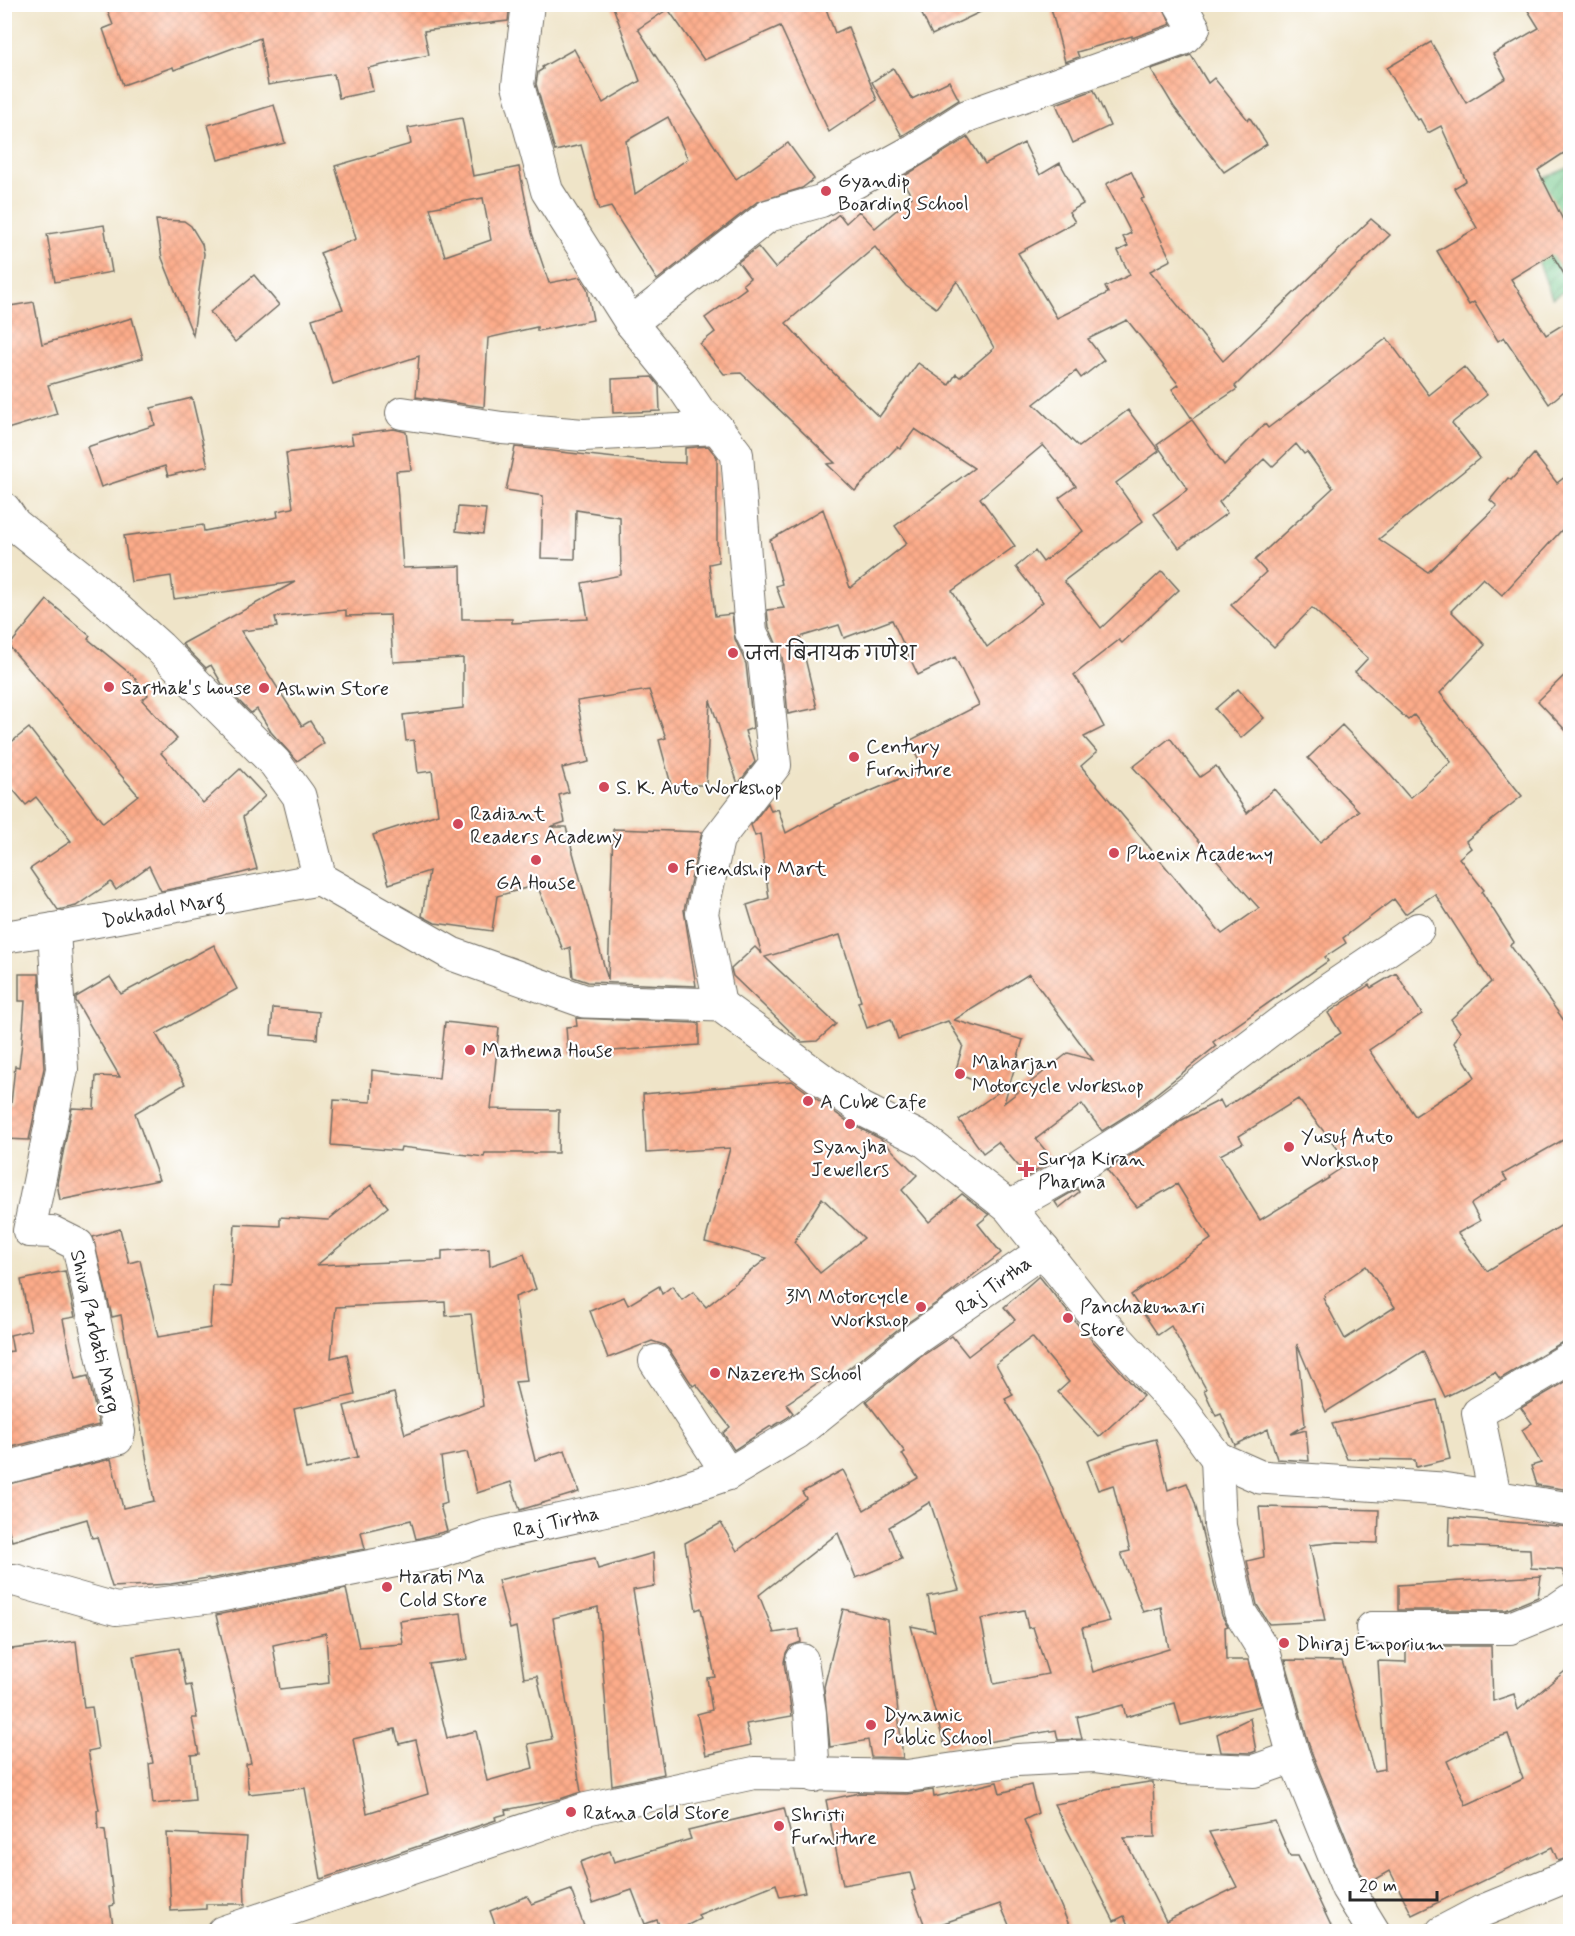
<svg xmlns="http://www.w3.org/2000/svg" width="1575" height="1936" font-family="Mynerve,'Playpen Sans Deva',sans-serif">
<defs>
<pattern id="garden-furrows" width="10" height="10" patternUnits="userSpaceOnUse" patternTransform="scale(1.5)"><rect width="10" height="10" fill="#75c88b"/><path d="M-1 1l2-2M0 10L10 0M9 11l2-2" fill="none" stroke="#60a372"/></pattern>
<pattern id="building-cross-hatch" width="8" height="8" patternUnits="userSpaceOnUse" patternTransform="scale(1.5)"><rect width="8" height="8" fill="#fdac8a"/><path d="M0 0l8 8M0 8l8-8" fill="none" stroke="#d99477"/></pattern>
</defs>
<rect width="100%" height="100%" fill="#fff"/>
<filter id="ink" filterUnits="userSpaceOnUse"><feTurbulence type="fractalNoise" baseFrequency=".0167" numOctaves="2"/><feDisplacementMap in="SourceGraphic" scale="12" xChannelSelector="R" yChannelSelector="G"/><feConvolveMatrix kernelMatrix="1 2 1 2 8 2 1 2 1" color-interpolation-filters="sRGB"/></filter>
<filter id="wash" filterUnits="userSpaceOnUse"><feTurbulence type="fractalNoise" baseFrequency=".008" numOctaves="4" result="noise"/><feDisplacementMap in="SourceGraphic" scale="24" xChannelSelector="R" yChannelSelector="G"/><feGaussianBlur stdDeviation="1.35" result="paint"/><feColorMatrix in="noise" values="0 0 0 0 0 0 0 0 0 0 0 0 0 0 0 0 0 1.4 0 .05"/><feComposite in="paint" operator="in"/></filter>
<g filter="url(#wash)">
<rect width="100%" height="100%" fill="#efe4c8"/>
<polygon fill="url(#garden-furrows)" stroke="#507a5b" stroke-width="1.5" points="1570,167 1570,288 1552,298 1534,249 1499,196"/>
<g id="blocks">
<g fill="url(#building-cross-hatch)" fill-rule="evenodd">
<polygon points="105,4 510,4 508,21 424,31 429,55 368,68 373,91 339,98 334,74 268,85 260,38 174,70 173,67 123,85 103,29 113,25"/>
<path d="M612,4H829L825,6L835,33L848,27L877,100L829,132L780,26L704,60L668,9L638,29L736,179L788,143L814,179L802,188L757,202L657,280L611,207L599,210L581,145L555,151L536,84L538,72L543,69L542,67L574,49L603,103L640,81ZM668,117L688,159L635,194L626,141Z"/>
<polygon points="917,4 997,4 932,35"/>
<polygon points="1050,4 1162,4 1171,24 1132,38 1132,36 1077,52 1079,57 1065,62"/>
<polygon points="1524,4 1570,4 1570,149 1538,170 1570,234 1570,284 1552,254 1511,279 1546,335 1570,320 1570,386 1549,404 1504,337 1498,341 1474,302 1469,305 1437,251 1477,228 1454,188 1466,181 1441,126 1428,133 1420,119 1417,120 1387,68 1431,42 1466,103 1506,78 1493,54 1539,28"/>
<polygon points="1191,55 1208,83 1214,78 1248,120 1250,118 1267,144 1224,172 1174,107 1151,69"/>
<polygon points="893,68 912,99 949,81 959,100 902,136 872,82"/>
<polygon points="1094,90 1110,126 1073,143 1056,104"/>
<polygon points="274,105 285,143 218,160 208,125"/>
<path d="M462,118L473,176L519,167L532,233L549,283L580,277L587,288L593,320L537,331V327L488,338L484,407L416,397L419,356L333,384L312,319L343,309L320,253L356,239L335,166L411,144L408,128ZM483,198L491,240L445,256L430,208Z"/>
<path d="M968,137L985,164L1024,143L1040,175L1060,163L1083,204L1069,212L1075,222L1018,253L1057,318L1108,293L1105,287L1130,275L1118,251L1128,246L1123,237L1131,233L1106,184L1131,171L1144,198L1141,199L1171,260L1150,271L1223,361L1371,219L1390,235L1235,386L1237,389L1192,419L1172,389L1179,385L1127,320L1088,339L1104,360L1081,378L1076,371L1034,404L1079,447L1128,410L1159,451L1116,483L1143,521L1064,581L1101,628L1162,571L1179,590L1122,643L1119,640L1074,675L1083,688L1104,727L1084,737L1097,752L1081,766L1222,934L1259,908L1133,767L1170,738L1200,777L1216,766L1247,813L1274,789L1320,842L1359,811L1308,758L1342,725L1386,770L1410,798L1451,762L1414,715L1408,720L1355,672L1368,658L1312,608L1274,647L1231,605L1266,572L1255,560L1333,488L1307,452L1304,454L1296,444L1272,467L1264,459L1219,502L1227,513L1179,548L1154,514L1188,489L1157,445L1192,420L1224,465L1265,424L1268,428L1387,338L1429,395L1464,367L1487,395L1452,423L1480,458L1379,539L1428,572L1497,506L1490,500L1508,478L1511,480L1534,454L1557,483L1570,473V521L1502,595L1483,578L1451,611L1485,645L1440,693L1522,796L1466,841L1471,848L1459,858L1484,890L1482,892L1514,942L1510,945L1570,1029V1136L1503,1174L1507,1180L1471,1204L1480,1221L1458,1233L1487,1271L1570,1220V1340L1561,1343L1500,1379L1495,1372L1445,1397L1423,1351L1326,1412L1297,1344L1305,1425L1291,1434L1306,1430L1309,1461L1277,1459L1268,1429L1235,1445L1221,1414L1216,1416L1204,1390L1206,1389L1171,1326L1158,1335L1131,1295L1211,1239L1177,1184L1137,1207L1107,1170L1161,1136L1182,1120L1220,1100L1224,1108L1341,1033L1328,1013L1369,985L1371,988L1396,973L1422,1014L1369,1050L1415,1116L1475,1077L1454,1043L1460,1032L1451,1019L1491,982L1435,894L1405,914L1394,899L1343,938L1346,943L1325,957L1328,961L1213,1042L1216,1046L1137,1109L1102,1131L1082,1104L1036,1139L1054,1161L1027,1176L998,1142L983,1153L959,1120L1000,1091L955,1073L963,1045L948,1021L898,1039L891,1019L867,1028L858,1002L861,1001L840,935L765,957L836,1024L817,1041L802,1042L797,1038L733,976L731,969L755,947L762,954L747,905L769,898L760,834L755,836L751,825L768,803L771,811L778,809L786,833L833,807L923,769L909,741L979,705L955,657L918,675L892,620L844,638L839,625L800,637L817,708L788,714L782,657L769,627L767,610L784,608L776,586L782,584L770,540L823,509L850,588L907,543L895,526L974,468L915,429L900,449L897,447L855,491L827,464L835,463L741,373L724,374L700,344L715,332L705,318L746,288L743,284L750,278L738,262L758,247L775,268L839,214L846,223L859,211L875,228L912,197L901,178ZM875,247L906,286L936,308L957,281L994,348L960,377L956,374L949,385L918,363L879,417L813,353L786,323ZM1043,445L1076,486L1059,498L1083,531L1043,562L1035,551L1016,567L1043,602L987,647L952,591L1015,546L980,498ZM1029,974L1093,1060L1068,1053L1004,1103L1023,1040L954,1020ZM1298,1099L1349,1163L1328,1177L1329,1178L1260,1220L1220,1155L1243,1143L1239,1136ZM1366,1266L1395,1307L1345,1339L1323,1298L1325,1297L1324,1295Z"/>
<polygon points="156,220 184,221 191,226 202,244 204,254 193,335 162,258"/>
<polygon points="104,225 112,272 55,282 47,234"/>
<polygon points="254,275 279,305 235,342 210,312"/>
<polygon points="34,302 42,344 132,318 143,358 48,385 57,414 4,430 4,307"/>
<polygon points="652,377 659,386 660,411 613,413 612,379"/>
<polygon points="192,398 208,466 168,476 165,466 101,487 87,447 155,425 151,408"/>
<polygon points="394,429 406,432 411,470 396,471 403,568 461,566 462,619 512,619 512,623 588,619 582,583 621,575 620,517 576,510 575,559 541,558 543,496 506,490 515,447 652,462 685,463 685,448 708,446 717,457 717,543 719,562 709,564 715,616 732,614 735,639 746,664 753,728 745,731 755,762 738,784 710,700 706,785 697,785 673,792 659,740 666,738 649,690 577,701 589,762 562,768 569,792 559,795 565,822 550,827 566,827 608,980 613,829 702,832 684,910 696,986 588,982 573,977 570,947 563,950 537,885 497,896 492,931 435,923 422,916 429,871 389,884 373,835 438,814 432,771 418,773 414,740 406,741 403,715 463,708 463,658 393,662 390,615 346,616 346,610 275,617 277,627 241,631 302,726 310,721 324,743 297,761 271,732 257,709 251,713 222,684 211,665 206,668 182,644 295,582 174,599 171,576 131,582 124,536 203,525 204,531 278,517 277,511 293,508 286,453 353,444 351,434"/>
<polygon points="458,507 486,509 483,534 456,531"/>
<polygon points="47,600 90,636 88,639 133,676 148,695 142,700 177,739 161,753 203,803 240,769 265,796 243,817 257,869 212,881 161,891 149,866 116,890 111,882 76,906 58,910 30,869 71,841 36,797 26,805 4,779 4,748 29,728 103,823 138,795 9,646"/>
<polygon points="1570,670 1570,735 1538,701"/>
<polygon points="1238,689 1264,718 1241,738 1215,709"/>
<polygon points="214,945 237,989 156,1034 185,1084 135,1113 159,1180 60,1200 57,1183 72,1108 94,1109 96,1076 120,1077 76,1001 76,997 110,977 121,994"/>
<polygon points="19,974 39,974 44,1068 29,1140 4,1139 4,1104 11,1104 15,1066 19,1067 22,1042 25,1001 19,1001"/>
<polygon points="273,1008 319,1012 317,1039 271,1035"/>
<polygon points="576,1018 696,1023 699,1024 699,1045 568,1054 566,1027 577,1026"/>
<polygon points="445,1022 499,1028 491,1109 559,1110 558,1153 485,1153 484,1157 401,1147 400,1151 331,1145 334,1100 371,1102 372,1070 439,1078"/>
<path d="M792,1081L851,1124L881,1139L917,1175L902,1190L929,1222L962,1194L989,1215L978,1224L1001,1253L948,1295L897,1330L844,1372L843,1371L829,1383L825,1378L786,1404L793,1413L787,1418L772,1427L771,1426L734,1450L723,1433L730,1427L696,1384L693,1386L670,1351L664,1345L652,1341L608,1358L590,1311L624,1297L628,1305L659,1286L662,1294L672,1286L682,1300L693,1292L706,1307L767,1258L705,1242L730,1148L646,1153L643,1094ZM822,1198L864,1238L820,1273L794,1242Z"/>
<path d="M371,1185L388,1207L317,1265L442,1260V1251L489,1248L490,1266L524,1254L536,1289L515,1297L527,1381L515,1382L535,1460L565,1450L579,1492L520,1510L511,1482L477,1493L467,1452L441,1457L447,1503L440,1505L447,1531L416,1539L411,1520L361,1532L365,1549L210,1579L208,1578L171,1584L112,1587L97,1537L92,1538L87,1519L12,1541L4,1514V1485L111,1459L123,1508L154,1501L121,1315L112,1317L93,1237L120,1229L129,1263L140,1260L158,1337L210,1328L213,1286L231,1287L235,1224L280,1226V1217L328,1220ZM445,1302L446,1316L471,1314L483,1406L405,1434L394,1393L344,1406L358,1457L306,1469L294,1409L355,1395L347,1354L331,1358L336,1307Z"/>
<polygon points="1077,1189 1079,1192 1059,1208 1055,1202"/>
<polygon points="65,1271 75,1317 63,1319 75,1379 88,1376 99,1425 4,1449 4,1352 13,1351 10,1335 31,1330 21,1280"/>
<path d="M1039,1276L1079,1326L1143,1396L1099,1437L1058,1392L1069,1382L1032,1337L996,1364L1013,1395L1005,1399L1037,1453L1110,1621L1082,1628L1093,1672L1169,1649L1161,1607L1143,1612L1121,1553L1130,1551L1113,1485L1098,1490L1087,1461L1128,1446L1156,1439L1168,1490L1187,1483L1195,1503L1222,1616L1228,1626L1225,1627L1226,1660H1248L1261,1706L1181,1725L1175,1703L1126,1717L1123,1705L1077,1717L1082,1739L1058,1740L1056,1730L976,1744L975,1738L945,1747L911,1626L935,1631L928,1596L959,1590L930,1502L889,1527L902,1559L856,1578L838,1533L759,1595L774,1633L799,1629L801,1642L790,1646L786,1653L784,1662L792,1716L746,1724L751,1745L706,1755L697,1714L712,1710L707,1678L715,1677L701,1608L696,1610L685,1543L721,1523L737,1551L806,1498L802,1492L843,1470L864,1510L918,1478L902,1454L905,1452L866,1401L919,1358L952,1336L968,1356L1015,1320L1004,1307ZM1024,1610L1028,1628L1033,1627L1048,1674L994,1684L981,1619Z"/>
<polygon points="1570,1379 1570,1490 1537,1485 1531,1466 1541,1463 1522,1430 1532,1423 1521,1408"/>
<polygon points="1437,1400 1450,1459 1416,1467 1415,1460 1347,1459 1332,1424"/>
<polygon points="1259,1507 1379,1510 1378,1543 1338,1542 1310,1545 1325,1621 1269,1624 1257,1605 1247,1561 1264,1557"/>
<polygon points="1450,1517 1570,1527 1570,1577 1565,1577 1562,1570 1531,1568 1530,1549 1449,1546"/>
<path d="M653,1553L655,1586L633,1590L664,1774L612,1785L598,1607L553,1618L581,1792L560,1799L505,1810L506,1814L495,1817L496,1820L321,1879L305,1788L249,1794L246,1764L251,1763L216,1615L346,1589L359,1647L403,1644L400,1621L461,1613L467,1659L429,1664L447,1738L476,1731L487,1781L533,1768L528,1744L552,1739L537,1676L524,1678L516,1627L510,1629L498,1580L595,1558L598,1569ZM326,1633L329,1683L280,1689L273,1645ZM395,1729L399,1744L416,1740L428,1794L367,1813L353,1739Z"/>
<polygon points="1541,1576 1538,1597 1506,1610 1398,1610 1398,1585"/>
<polygon points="843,1609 888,1620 903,1758 871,1757 868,1740 830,1747 824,1687"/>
<polygon points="76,1641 84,1708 92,1707 98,1749 88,1751 99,1810 97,1810 98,1829 105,1830 114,1905 110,1906 114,1932 5,1932 4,1650"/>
<path d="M1406,1646H1491L1493,1701L1514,1694L1518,1710L1570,1667V1857L1558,1861L1552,1847L1412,1915L1390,1871L1366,1885L1363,1880L1311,1751L1285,1660L1342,1661L1374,1771L1385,1769L1378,1661L1406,1662ZM1508,1734L1523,1779L1466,1805L1447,1761L1486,1741Z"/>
<polygon points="179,1648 186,1686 191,1685 197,1718 192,1718 199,1754 191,1755 195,1800 153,1804 149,1764 153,1763 133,1656"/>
<polygon points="1250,1718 1256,1751 1251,1753 1221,1752 1217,1734"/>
<polygon points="997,1782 1000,1793 1031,1785 1038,1813 1024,1820 1072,1932 1012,1932 1000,1904 926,1929 912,1891 915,1890 910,1873 843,1885 826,1800 859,1793 907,1794 933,1790 934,1797"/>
<polygon points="1149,1782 1153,1782 1155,1837 1124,1838 1166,1921 1237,1887 1209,1832 1275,1821 1290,1856 1298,1856 1334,1932 1131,1932 1124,1916 1114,1921 1054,1804 1084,1799 1105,1789"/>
<polygon points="784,1808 805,1892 780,1897 776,1884 698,1915 700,1919 674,1932 662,1932 657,1920 645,1924 632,1890 593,1903 580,1862 610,1851 614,1862 691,1839 688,1831"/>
<polygon points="167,1833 247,1837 244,1877 245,1904 206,1904 206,1909 171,1911"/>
<polygon points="571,1890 586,1932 498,1932 490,1911 527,1896 532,1904"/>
</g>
</g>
</g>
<g filter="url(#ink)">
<use href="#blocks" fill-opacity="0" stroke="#706c62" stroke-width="1.5"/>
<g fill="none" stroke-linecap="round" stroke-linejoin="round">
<defs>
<g id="minor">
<polyline points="528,4 518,85 547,191 631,323 682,386 699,411 717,428 737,454 751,632 764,659 775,765 718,839 702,913 720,1005"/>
<polyline points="631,323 768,216 821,201 914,150 967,116 1183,39 1194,28 1180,4"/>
<polyline points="402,413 502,428 583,435 717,428"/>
<polyline points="4,937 54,929 320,879"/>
<polyline points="1009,1207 1063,1177 1151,1121 1285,1019 1418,929"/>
<polyline points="655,1361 728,1474"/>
<polyline points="1217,1458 1220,1526 1240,1612 1264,1651 1294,1757 1347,1888 1374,1932"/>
<polyline points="4,1468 117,1439 119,1432 78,1245 52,1232 29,1231 62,1069 54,929"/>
<polyline points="1495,1496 1478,1413 1570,1358"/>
<polyline points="4,1581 14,1580 116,1609 213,1597 441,1552 486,1536 647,1501 728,1474 797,1433 908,1344 1044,1250"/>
<polyline points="1372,1628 1510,1628 1557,1609 1570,1600"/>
<polyline points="802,1660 810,1713 814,1776"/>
<polyline points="223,1932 586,1809 754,1773 907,1776 1017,1760 1094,1756 1184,1768 1254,1771 1294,1757"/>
<polyline points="1442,1932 1482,1911 1570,1875"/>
</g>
<polyline id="major" points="4,509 14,524 83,579 159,647 275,763 299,796 320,879 452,954 584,1001 720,1005 862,1109 924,1140 1009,1207 1093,1313 1182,1410 1217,1458 1260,1477 1442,1489 1570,1509"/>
</defs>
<use href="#minor" stroke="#706c62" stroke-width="34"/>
<use href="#major" stroke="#706c62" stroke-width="35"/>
<use href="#minor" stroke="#fff" stroke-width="32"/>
<use href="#major" stroke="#fff" stroke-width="33"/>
</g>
</g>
<g fill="#d1495b" stroke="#fff" stroke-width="2">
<circle cx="826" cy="191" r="6"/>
<circle cx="733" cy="653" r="6"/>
<circle cx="109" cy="687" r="6"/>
<circle cx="264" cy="688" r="6"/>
<circle cx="854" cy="757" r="6"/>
<circle cx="604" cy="787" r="6"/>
<circle cx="458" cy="824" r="6"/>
<circle cx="1114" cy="853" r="6"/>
<circle cx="536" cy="860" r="6"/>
<circle cx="673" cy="868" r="6"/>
<circle cx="470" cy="1050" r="6"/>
<circle cx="960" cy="1074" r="6"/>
<circle cx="808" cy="1101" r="6"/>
<circle cx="850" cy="1124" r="6"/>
<circle cx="1289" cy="1147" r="6"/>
<path d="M1023 1160h6v6h6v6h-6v6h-6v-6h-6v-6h6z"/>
<circle cx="921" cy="1307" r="6"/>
<circle cx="1068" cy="1318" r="6"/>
<circle cx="715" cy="1373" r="6"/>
<circle cx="387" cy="1587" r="6"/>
<circle cx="1284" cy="1643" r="6"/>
<circle cx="871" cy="1725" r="6"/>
<circle cx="571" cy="1812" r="6"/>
<circle cx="779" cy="1826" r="6"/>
</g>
<g text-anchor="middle" stroke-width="4.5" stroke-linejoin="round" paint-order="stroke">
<g font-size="20" fill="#2b2b2b" stroke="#fff" text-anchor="start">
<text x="838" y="187">Gyandip<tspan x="838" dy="23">Boarding School</tspan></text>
<text x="745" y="660">जल बिनायक गणेश</text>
<text x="121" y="694">Sarthak's house</text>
<text x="276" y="695">Ashwin Store</text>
<text x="866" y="753">Century<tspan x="866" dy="23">Furniture</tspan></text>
<text x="616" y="794">S. K. Auto Workshop</text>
<text x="470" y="820">Radiant<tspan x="470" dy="23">Readers Academy</tspan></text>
<text x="1126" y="860">Phoenix Academy</text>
<text x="685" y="875">Friendship Mart</text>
<text x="536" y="889" text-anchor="middle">GA House</text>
<text x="482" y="1057">Mathema House</text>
<text x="972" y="1069">Maharjan<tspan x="972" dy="23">Motorcycle Workshop</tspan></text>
<text x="820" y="1108">A Cube Cafe</text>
<text x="1301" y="1143">Yusuf Auto<tspan x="1301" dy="23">Workshop</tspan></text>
<text x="850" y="1153" text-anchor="middle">Syanjha<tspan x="850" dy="23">Jewellers</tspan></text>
<text x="1038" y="1165">Surya Kiran<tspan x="1038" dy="23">Pharma</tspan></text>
<text x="909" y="1303" text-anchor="end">3M Motorcycle<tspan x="909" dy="23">Workshop</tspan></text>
<text x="1080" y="1313">Panchakumari<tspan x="1080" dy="23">Store</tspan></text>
<text x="727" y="1380">Nazereth School</text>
<text x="399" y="1583">Harati Ma<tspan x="399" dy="23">Cold Store</tspan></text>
<text x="1296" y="1650">Dhiraj Emporium</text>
<text x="883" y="1721">Dynamic<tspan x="883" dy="23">Public School</tspan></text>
<text x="583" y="1819">Ratna Cold Store</text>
<text x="791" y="1821">Shristi<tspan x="791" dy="23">Furniture</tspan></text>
</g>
<g font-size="20" fill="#2b2b2b" stroke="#fff">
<text transform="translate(163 909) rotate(-11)" y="7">Dokhadol Marg</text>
<text transform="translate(993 1285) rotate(-35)" y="7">Raj Tirtha</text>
<text transform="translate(96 1331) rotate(77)" y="7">Shiva Parbati Marg</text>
<text transform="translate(556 1521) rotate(-12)" y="7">Raj Tirtha</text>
</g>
</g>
<rect width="1575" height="1936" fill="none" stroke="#fff" stroke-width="24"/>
<path d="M1350 1891v9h87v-9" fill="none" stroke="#2b2b2b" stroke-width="3"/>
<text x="1359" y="1891" font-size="18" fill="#2b2b2b" stroke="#ffffff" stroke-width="4.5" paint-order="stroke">20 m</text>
</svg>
